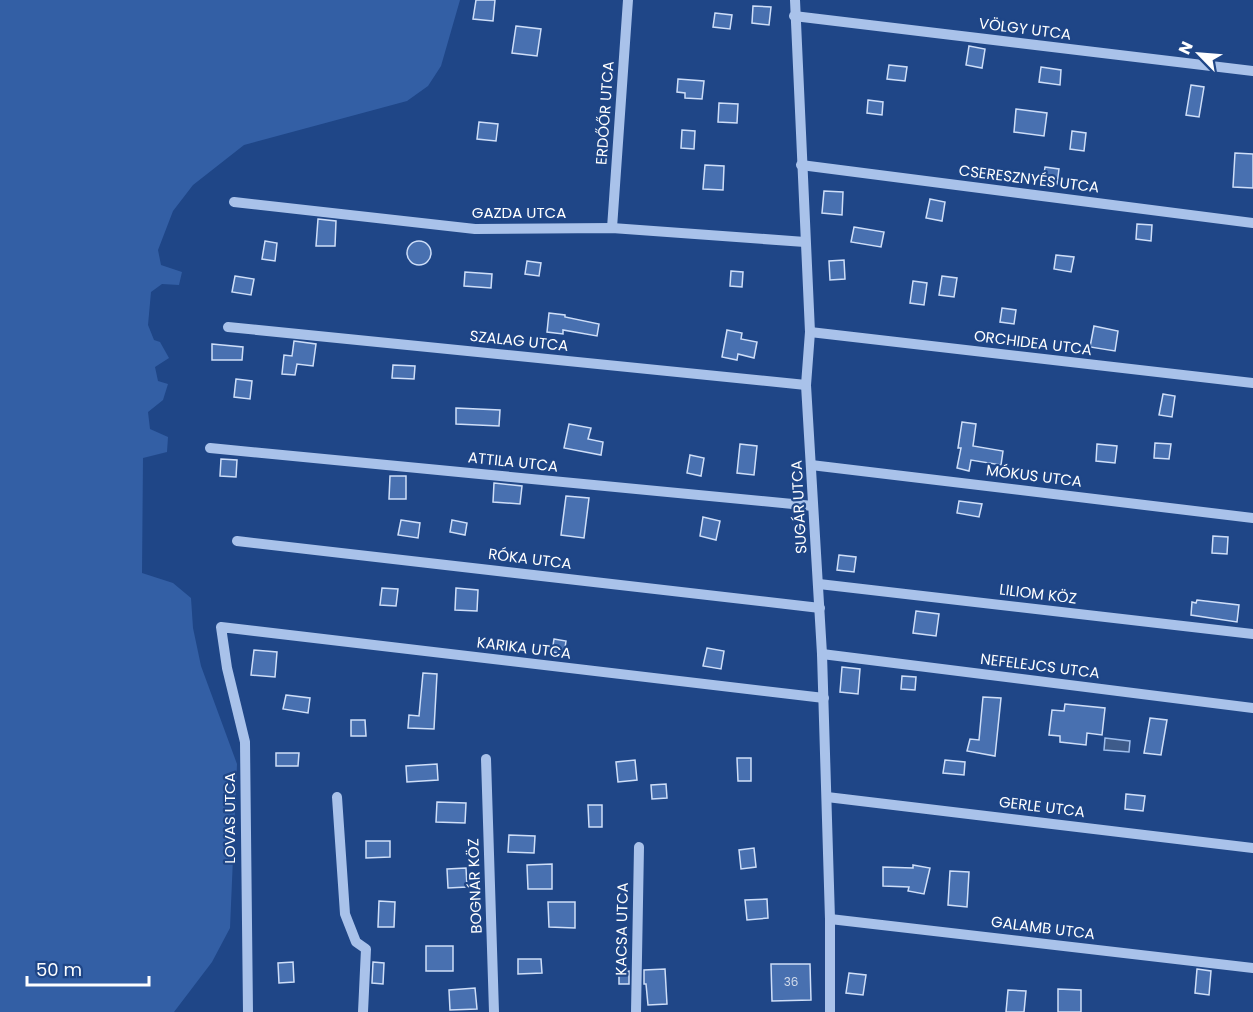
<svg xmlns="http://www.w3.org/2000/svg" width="1253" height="1012" font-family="Poppins,sans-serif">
<rect width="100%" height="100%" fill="#1f4687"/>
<polygon fill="#335fa5" points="0,0 460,0 441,66 428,86 407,101 244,145 193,185 173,211 158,250 161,265 182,272 179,285 162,284 151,292 148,325 154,340 160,342 169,358 155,367 158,381 168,384 163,400 148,412 150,429 168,437 167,452 143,458 142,573 173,583 191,598 193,628 201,666 237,764 230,928 212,962 174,1012 0,1012"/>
<polygon fill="#3e5b8a" stroke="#9cbcec" stroke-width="1.5" points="1105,738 1130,741 1129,752 1104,750"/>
<g fill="#4870b0" stroke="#cedef8" stroke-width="1.5">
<polygon points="476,0 495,0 493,21 473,19"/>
<polygon points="753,6 771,7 769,25 752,23"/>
<polygon points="715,13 732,15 730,29 713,27"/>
<polygon points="516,26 541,29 537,56 512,53"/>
<polygon points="969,46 985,49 982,68 966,65"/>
<polygon points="889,65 907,67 905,81 887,79"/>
<polygon points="1041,67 1061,70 1060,85 1039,82"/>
<polygon points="678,79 704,81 702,99 685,98 685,93 677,92"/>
<polygon points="1191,85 1204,87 1199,117 1186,115"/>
<polygon points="868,100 883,102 882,115 867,113"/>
<polygon points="719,103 738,104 737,123 718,122"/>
<polygon points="1016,109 1047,113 1044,136 1014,132"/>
<polygon points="479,122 498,124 496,141 477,139"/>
<polygon points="682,130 695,131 694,149 681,148"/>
<polygon points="1072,131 1086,133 1084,151 1070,149"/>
<polygon points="1235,153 1253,154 1253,188 1233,187"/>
<polygon points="705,165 724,166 723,190 703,189"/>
<polygon points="1045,167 1059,169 1057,184 1043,182"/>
<polygon points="824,191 843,192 842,215 822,213"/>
<polygon points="930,199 945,202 942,221 926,218"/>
<polygon points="318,219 336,221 335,246 316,246"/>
<polygon points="1137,224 1152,225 1151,241 1136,239"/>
<polygon points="854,227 884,232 881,247 851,242"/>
<polygon points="265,241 277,243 275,261 262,259"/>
<circle cx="419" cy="253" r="12"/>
<polygon points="1056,255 1074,257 1071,272 1054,269"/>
<polygon points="844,260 845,279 830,280 829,261"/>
<polygon points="527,261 541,263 539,276 525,274"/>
<polygon points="731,271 743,272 742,287 730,286"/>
<polygon points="465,272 492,274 491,288 464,286"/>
<polygon points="235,276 254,279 251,295 232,292"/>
<polygon points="942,276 957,278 954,297 939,295"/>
<polygon points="913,281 927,283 924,305 910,303"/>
<polygon points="1002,308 1016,310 1014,324 1000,322"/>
<polygon points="549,313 565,315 565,317 599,324 597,336 563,330 563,334 547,332"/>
<polygon points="1094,326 1118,331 1115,351 1090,347"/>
<polygon points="727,330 742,333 741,339 757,342 754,358 738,354 737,360 722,357"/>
<polygon points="294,341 316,344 313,366 297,364 295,375 282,374 284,355 292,356"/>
<polygon points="212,344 243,347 242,360 212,360"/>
<polygon points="393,365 415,366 414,379 392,378"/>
<polygon points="236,379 252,381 250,399 234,397"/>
<polygon points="1163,394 1175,396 1172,417 1159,415"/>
<polygon points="456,408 500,410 499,426 456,424"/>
<polygon points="962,422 976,424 973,446 1003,451 1001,465 971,460 969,471 957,468 961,448 958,448"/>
<polygon points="569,424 591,428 588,439 603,442 601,455 564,448"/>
<polygon points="1155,443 1171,444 1169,459 1154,458"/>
<polygon points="740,444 757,446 754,475 737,473"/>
<polygon points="1097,444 1117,446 1115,463 1096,461"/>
<polygon points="690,455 704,458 701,476 687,473"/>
<polygon points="221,459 237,460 236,477 220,476"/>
<polygon points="390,476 406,476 406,499 389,499"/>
<polygon points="494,483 522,486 520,504 493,502"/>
<polygon points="566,496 589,498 584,538 561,535"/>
<polygon points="959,501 982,504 979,517 957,513"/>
<polygon points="703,517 720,521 716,540 700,536"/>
<polygon points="401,520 420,523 418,538 398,535"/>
<polygon points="452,520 467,523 465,535 450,532"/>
<polygon points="1213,536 1228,537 1227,554 1212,553"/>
<polygon points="839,555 856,557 854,572 837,570"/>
<polygon points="382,588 398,589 396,606 380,605"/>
<polygon points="456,588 478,590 477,611 455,610"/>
<polygon points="1197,600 1239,605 1237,622 1191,615 1192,602 1196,603"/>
<polygon points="916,611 939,614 936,636 913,633"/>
<polygon points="554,639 566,641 564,654 552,652"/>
<polygon points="707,648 724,651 721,669 703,666"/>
<polygon points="254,650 277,652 275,677 251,675"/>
<polygon points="842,667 860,669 858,694 840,692"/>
<polygon points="423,673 437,674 434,729 408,728 409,715 419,716"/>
<polygon points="902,676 916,677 915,690 901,689"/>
<polygon points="286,695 310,698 308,713 283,709"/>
<polygon points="983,697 1001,698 995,756 967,751 970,739 979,740"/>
<polygon points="1065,704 1105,708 1102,735 1087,733 1086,745 1060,742 1060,736 1049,735 1052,710 1064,711"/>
<polygon points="1150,718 1167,720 1161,755 1144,753"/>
<polygon points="351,720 365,720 366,736 351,736"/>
<polygon points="276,753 299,753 298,766 276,766"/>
<polygon points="737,758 751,758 751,781 738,781"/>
<polygon points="635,760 637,780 618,782 616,762"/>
<polygon points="945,760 965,762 964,775 943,773"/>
<polygon points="437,764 438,780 407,782 406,766"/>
<polygon points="666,784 667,798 652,799 651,785"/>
<polygon points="1126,794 1145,796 1143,811 1125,809"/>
<polygon points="437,802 466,803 465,823 436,822"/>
<polygon points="588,805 602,805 602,827 589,827"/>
<polygon points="509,835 535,836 534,853 508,852"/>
<polygon points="366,841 390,841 390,857 366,858"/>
<polygon points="754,848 756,867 741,869 739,850"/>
<polygon points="552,864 552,889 528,889 527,865"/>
<polygon points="913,865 930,868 924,894 908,891 909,887 883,886 883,867 913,868"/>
<polygon points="466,868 467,887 448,888 447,869"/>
<polygon points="950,871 969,872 967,907 948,905"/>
<polygon points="767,899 768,918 747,920 745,900"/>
<polygon points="379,901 395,902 394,927 378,927"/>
<polygon points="548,902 575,902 575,928 549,927"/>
<rect x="426" y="946" width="27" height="25"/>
<polygon points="518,959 541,959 542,973 518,974"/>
<polygon points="293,962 294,982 279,983 278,963"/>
<polygon points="373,962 384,963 383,984 372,983"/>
<polygon points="771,964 810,964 811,1000 772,1001"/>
<polygon points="665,969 667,1004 648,1005 646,984 644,984 644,970"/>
<polygon points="1197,969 1211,971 1209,995 1195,993"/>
<polygon points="629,971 629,984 619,984 619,972"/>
<polygon points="849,973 866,975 863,995 846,993"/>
<polygon points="475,988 477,1009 450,1010 449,990"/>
<polygon points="1058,989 1081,990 1081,1012 1058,1012"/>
<polygon points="1008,990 1026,991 1024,1012 1006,1012"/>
</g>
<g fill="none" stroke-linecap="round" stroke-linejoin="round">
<g stroke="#a9c2ea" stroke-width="10">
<polyline points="795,0 810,332 806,385 822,654 830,919 830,1012"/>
<polyline points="794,16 1253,71"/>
<polyline points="801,165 1253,223"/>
<polyline points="234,202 475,229 612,228 805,242"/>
<polyline points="612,228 628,0"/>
<polyline points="228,327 806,385"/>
<polyline points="810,332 1253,383"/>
<polyline points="210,448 813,506"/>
<polyline points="811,465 1253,518"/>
<polyline points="237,541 820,608"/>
<polyline points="819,584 1253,634"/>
<polyline points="822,654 1253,708"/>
<polyline points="486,759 494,1012"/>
<polyline points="337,797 345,914 356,942 366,949 363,1012"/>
<polyline points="827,797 1253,848"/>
<polyline points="830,919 1253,968"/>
<polyline points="248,1012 245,742 227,668 221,627 824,698"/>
<polyline points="636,1012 639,847"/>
</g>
</g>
<g text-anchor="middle" stroke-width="4.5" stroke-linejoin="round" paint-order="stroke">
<g font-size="12" fill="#d1dbeb">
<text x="791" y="986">36</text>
</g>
<g font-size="15" fill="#fff" stroke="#1f4687">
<text transform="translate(1025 29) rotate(7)" y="5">VÖLGY UTCA</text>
<text transform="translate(605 113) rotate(-86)" y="5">ERDŐŐR UTCA</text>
<text transform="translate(1029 179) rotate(7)" y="5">CSERESZNYÉS UTCA</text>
<text x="519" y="218">GAZDA UTCA</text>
<text transform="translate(519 341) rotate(6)" y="5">SZALAG UTCA</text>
<text transform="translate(1033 343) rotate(7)" y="5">ORCHIDEA UTCA</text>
<text transform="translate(513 462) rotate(6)" y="5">ATTILA UTCA</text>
<text transform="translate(1034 476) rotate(7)" y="5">MÓKUS UTCA</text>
<text transform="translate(799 507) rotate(-93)" y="5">SUGÁR UTCA</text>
<text transform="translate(530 559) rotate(7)" y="5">RÓKA UTCA</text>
<text transform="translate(1038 594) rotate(7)" y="5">LILIOM KÖZ</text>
<text transform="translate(524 648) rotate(7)" y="5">KARIKA UTCA</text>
<text transform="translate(1040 666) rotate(7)" y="5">NEFELEJCS UTCA</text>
<text transform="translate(1042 807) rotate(7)" y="5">GERLE UTCA</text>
<text transform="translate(230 818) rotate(-90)" y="5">LOVAS UTCA</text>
<text transform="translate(475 886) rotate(-92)" y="5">BOGNÁR KÖZ</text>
<text transform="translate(1043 928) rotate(7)" y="5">GALAMB UTCA</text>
<text transform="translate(622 929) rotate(-89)" y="5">KACSA UTCA</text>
</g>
</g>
<g transform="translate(1199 54) rotate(295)" stroke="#1f4687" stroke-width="4.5" paint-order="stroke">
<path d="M0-4.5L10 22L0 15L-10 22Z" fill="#ffffff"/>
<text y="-9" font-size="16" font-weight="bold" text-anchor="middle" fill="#ffffff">N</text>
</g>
<path d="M27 976v9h122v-9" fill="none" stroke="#ffffff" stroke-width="3"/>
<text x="36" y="976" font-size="18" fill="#ffffff" stroke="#1f4687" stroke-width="4.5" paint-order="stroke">50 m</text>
</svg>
